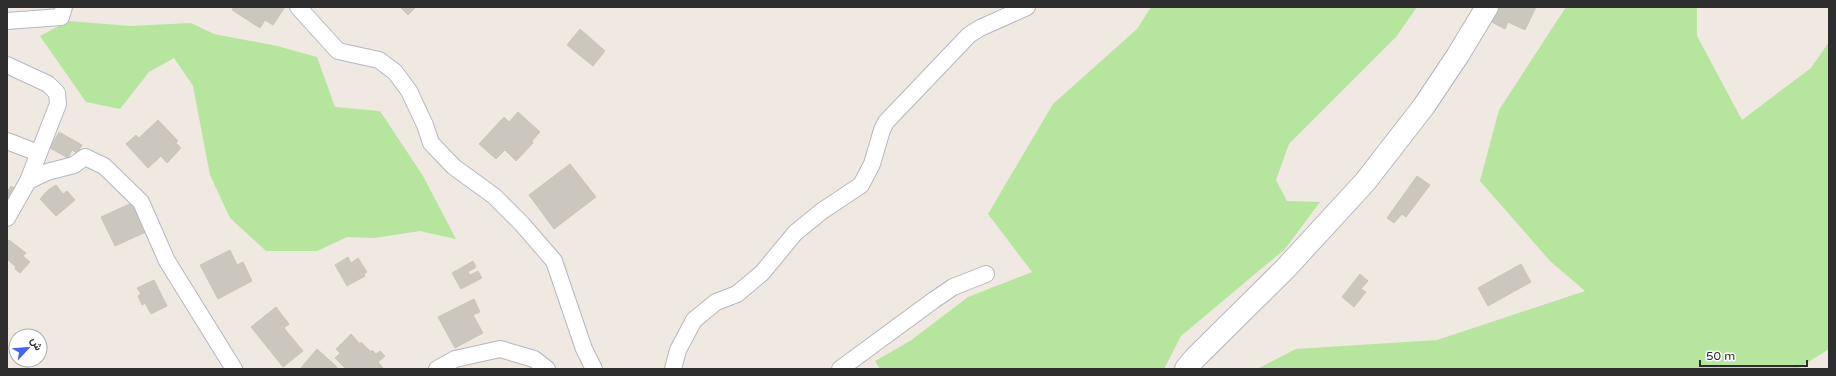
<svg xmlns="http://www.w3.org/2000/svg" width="1836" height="376" font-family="'Varela Round',Vazirmatn,sans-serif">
<rect width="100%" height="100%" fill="#efe9e1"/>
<g fill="#b6e59e">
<polygon points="1151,7 1417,7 1396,37 1289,144 1276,180 1287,201 1320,202 1285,249 1181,336 1164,369 880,369 875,361 910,341 968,297 1032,272 988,214 1053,104 1137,29"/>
<polygon points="1566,7 1697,7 1697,36 1742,120 1811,68 1829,42 1829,349 1797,369 1257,369 1296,349 1437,340 1585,291 1550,261 1480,181 1499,110"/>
<polygon points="68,21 130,26 191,23 214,34 277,46 317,57 335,107 380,111 423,176 456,239 420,231 374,238 347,237 317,251 266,251 230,218 210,175 193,86 174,58 149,72 120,109 86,102 40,36"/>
</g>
<g fill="#cbc7bf" stroke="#cbc5ba">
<polygon points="234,7 285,7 273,25 265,20 260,28 232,10"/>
<polygon points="400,7 416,7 408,15"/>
<polygon points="1496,7 1536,7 1525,30 1508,22 1505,29 1490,21"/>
<polygon points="580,29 605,51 593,66 567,45"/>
<polygon points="518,112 540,132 532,141 533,143 516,161 505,150 496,159 479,144 504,117 509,122"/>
<polygon points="158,120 178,141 176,143 181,148 167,163 161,156 148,168 126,144 136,135 139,138"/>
<polygon points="59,132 82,145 77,153 72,150 68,158 50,148"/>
<polygon points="570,164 596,197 554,229 529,195"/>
<polygon points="1417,176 1430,185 1406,217 1402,214 1394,223 1387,218"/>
<polygon points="56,185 63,194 67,191 75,200 56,216 40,199 48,190"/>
<polygon points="11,186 20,192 7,212 7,192"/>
<polygon points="134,202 148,231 115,246 101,217"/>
<polygon points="9,240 26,253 23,256 30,262 20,273 15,269 16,267 8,260 7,262 7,242"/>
<polygon points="230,250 237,265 243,262 252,281 218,299 200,265"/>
<polygon points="348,257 351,263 358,258 367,272 364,274 365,276 347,286 335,265"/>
<polygon points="473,261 476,267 468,272 470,275 478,271 482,278 461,289 452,273"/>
<polygon points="1521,264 1531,282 1488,306 1478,288"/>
<polygon points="1360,274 1368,281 1361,289 1366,292 1354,307 1342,297"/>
<polygon points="154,280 167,306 151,314 145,303 142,305 138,296 141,294 137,288"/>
<polygon points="474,299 480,312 473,315 483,333 455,348 438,317"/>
<polygon points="276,307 289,324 284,328 303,351 283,367 251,327"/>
<polygon points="351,334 360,344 361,342 371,352 372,350 376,354 380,351 385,356 378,362 383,368 382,369 346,369 335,358 340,353 336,349"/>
<polygon points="317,349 337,367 335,369 300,369"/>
</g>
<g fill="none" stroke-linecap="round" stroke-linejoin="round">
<defs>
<g id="minor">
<polyline points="298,7 338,51 379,60 395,72 409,91 425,125 431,143 454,167 494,196 522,224 554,261 584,349 594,369"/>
<polyline points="7,21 61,17 64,7"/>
<polyline points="7,65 48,84 57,93 58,104 28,181"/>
<polyline points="7,141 38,153"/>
<polyline points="7,218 28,181 47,172 74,165 85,157 104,166 141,202 167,261 234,369"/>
<polyline points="437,369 455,359 500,349 534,359 547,369"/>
<polyline points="673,369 678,350 694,320 716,302 737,294 762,273 795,233 822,211 861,185 872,164 882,130 886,122 969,35 980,28 1027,7"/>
<polyline points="840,369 934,300 953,287 986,274"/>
</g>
<polyline id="secondary" points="1186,369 1195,358 1285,269 1365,182 1424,106 1458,55 1487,7"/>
</defs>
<use href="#minor" stroke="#b4b7c1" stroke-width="18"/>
<use href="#secondary" stroke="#b4b7c1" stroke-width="24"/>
<use href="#minor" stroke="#fff" stroke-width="16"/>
<use href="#secondary" stroke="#fff" stroke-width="22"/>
</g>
<rect width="1836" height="376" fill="none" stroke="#2e2e2e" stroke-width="16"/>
<g transform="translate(28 348) rotate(64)"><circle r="19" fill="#ffffff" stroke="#ababab"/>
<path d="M0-3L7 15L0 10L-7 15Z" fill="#4264fb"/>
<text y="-6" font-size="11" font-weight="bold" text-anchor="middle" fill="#2e2e2e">ش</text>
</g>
<path d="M1700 360v6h107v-6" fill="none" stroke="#2e2e2e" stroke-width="2"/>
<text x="1706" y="360" font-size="12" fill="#2e2e2e" stroke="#ffffff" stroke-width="3" paint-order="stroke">50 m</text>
</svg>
